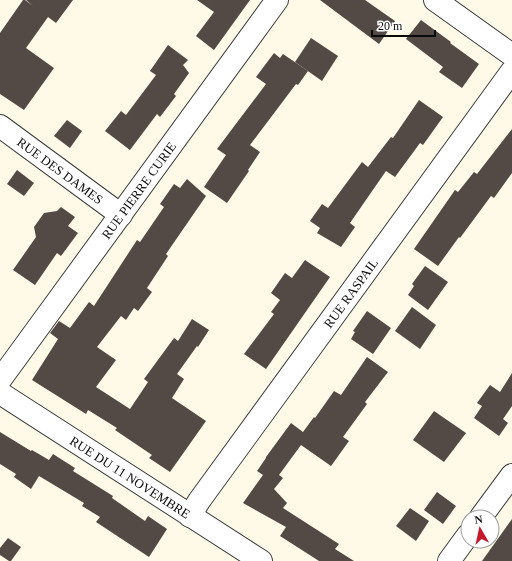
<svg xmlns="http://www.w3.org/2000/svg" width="512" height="561" font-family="'Times New Roman',serif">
<rect width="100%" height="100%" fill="#fff9e7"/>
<g fill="#534a45">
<polygon points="23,0 25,0 33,6 26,0 73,0 56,23 48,17 26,48 54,68 24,110 0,94 0,33"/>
<polygon points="197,0 250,0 214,50 196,36 214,12"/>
<polygon points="320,0 365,0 395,21 379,44"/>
<polygon points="421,20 451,42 450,43 479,64 462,88 439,72 443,67 406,39"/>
<polygon points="311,38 338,56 322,81 295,62"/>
<polygon points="168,45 188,60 183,65 189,73 174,94 176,96 160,117 157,114 130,150 105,131 121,111 126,115 156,75 150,71"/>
<polygon points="274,53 280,58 283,54 308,71 298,85 296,84 250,145 260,152 248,170 249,171 227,203 204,187 226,155 217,149 266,84 256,77"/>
<polygon points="419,100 443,117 423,145 420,143 395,177 386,171 350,223 355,227 341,247 317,233 320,228 310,221 322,204 328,208 362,162 368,167 391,137 393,138"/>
<polygon points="67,120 82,131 70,148 54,136"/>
<polygon points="512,129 512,173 494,198 491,196 460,238 459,237 438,266 414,249 455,190 458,192 474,172 477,174"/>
<polygon points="17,170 34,183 24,196 7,184"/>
<polygon points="187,179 206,196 166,254 168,256 147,288 152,292 138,311 134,308 126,320 121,316 97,347 116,360 96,387 130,409 148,382 144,379 174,338 178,341 192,319 209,330 198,347 197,346 177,374 184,379 172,398 206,421 170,472 149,458 152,455 115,430 117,428 88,410 86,414 32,380 58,339 50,333 59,321 70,328 89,302 94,306 137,240 140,242 164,207 160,204 174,184 180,188"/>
<polygon points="61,207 75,217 68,226 78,233 61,256 57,253 35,285 13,270 36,237 34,227 44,213 57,211"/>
<polygon points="305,260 330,277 266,369 244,354 274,314 271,312 280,300 271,293 285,273 292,278"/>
<polygon points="425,266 448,282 428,310 408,295 414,286 412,284"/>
<polygon points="412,307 436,325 420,349 395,331"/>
<polygon points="367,311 391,328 373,354 351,339 355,332 353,331"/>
<polygon points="367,357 388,372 365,402 367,404 343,437 349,441 331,466 301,445 279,475 283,478 274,489 287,503 283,508 339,544 335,549 354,561 319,561 280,536 286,527 243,503 263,475 257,471 266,458 266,457 291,423 303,432 314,417 315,418 334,391 341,395"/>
<polygon points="512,373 512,406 503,419 508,423 499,436 474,418 482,406 477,403 490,385 500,392"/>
<polygon points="434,411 466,433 444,462 413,440"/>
<polygon points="0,432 31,451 32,450 49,460 53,454 75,468 73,471 113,496 112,498 145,521 148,516 167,529 149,557 96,522 100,517 82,506 84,503 39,476 31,489 14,477 16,474 0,464"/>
<polygon points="437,492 456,506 443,524 424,510"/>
<polygon points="410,508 429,521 416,541 396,526"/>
<polygon points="512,519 512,561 482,561"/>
<polygon points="8,538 21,547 11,561 9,561 0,555 0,548"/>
</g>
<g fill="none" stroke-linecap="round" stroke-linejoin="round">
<defs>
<g id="minor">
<polyline points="435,0 512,55"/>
<path id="s1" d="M0,126L121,215"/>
<path id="s2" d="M0,380L277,0"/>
<path id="s3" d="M0,393L261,561"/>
<path id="s4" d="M190,516L199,501L512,71"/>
<polyline points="481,517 512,475"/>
<polyline points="449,561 468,535"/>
</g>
</defs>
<use href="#minor" stroke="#3d3d3d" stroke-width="24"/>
<use href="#minor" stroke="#fff" stroke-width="22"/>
</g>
<g text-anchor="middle" stroke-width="4" stroke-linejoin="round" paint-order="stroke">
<g font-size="13" fill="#0a0a0a" stroke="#fff">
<text dy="5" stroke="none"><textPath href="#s1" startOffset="75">RUE DES DAMES</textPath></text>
<text dy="5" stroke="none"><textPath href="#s2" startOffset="235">RUE PIERRE CURIE</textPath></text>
<text dy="5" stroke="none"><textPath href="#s4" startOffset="275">RUE RASPAIL</textPath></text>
<text dy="5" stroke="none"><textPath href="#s3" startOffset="155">RUE DU 11 NOVEMBRE</textPath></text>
</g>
</g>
<g transform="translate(480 529) rotate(351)"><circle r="19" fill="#ffffff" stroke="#9d9d9d"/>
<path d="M0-3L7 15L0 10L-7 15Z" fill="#c4182b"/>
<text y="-6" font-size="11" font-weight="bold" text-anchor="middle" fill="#0a0a0a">N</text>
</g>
<path d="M372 30v6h63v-6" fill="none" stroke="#0a0a0a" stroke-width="2"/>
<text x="378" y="30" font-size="12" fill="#0a0a0a" stroke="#ffffff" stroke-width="3" paint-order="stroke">20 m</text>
</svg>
